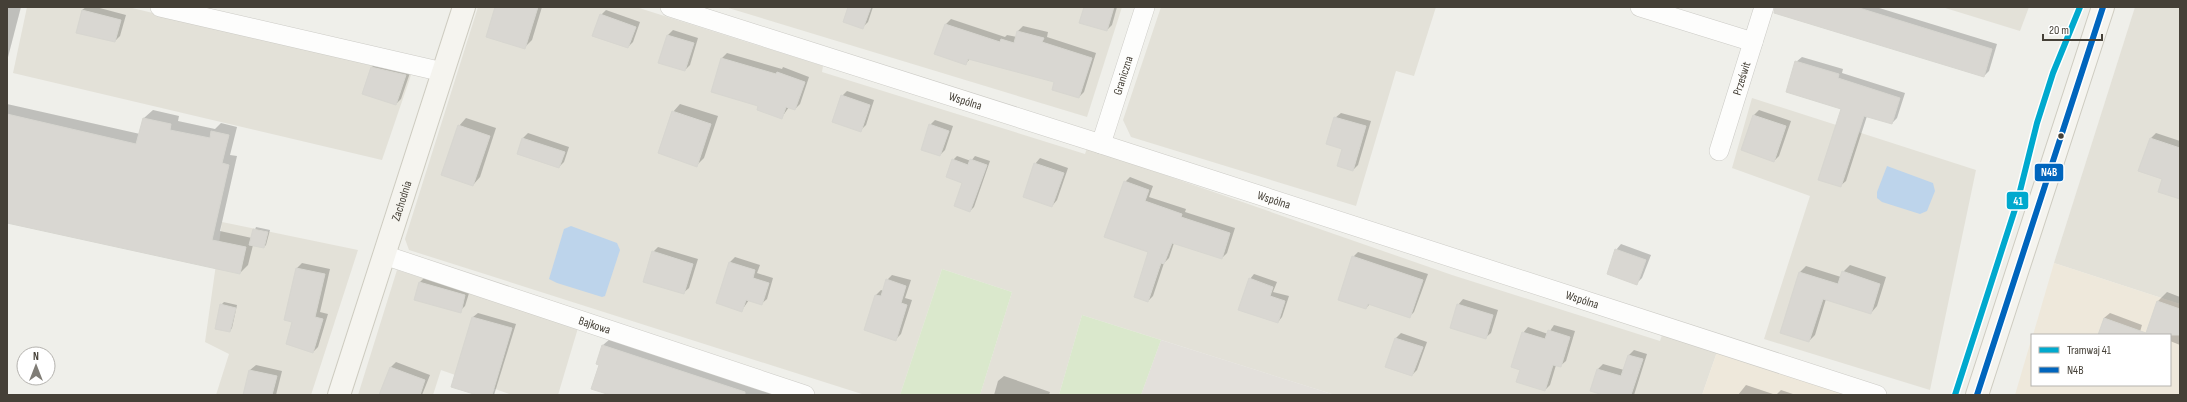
<svg xmlns="http://www.w3.org/2000/svg" width="2187" height="402" font-family="'Sofia Sans Condensed',sans-serif">
<rect width="100%" height="100%" fill="#efefea"/>
<g fill="#e3e1d8">
<polygon points="27,7 128,7 411,75 382,160 13,73"/>
<polygon points="478,7 636,7 823,66 822,72 1085,154 1087,148 1452,275 1660,341 1662,335 1717,352 1702,395 1335,395 1082,315 1059,395 980,395 1012,292 942,269 900,395 865,395 409,250 405,239"/>
<polygon points="725,7 1122,7 1087,117"/>
<polygon points="1161,7 1436,7 1414,76 1396,71 1356,206 1131,137 1123,120"/>
<polygon points="1942,7 2029,7 2020,31"/>
<polygon points="2135,7 2180,7 2180,304 2054,263"/>
<polygon points="1752,98 1976,170 1930,390 1764,339 1810,196 1732,168"/>
<polygon points="222,222 358,250 311,395 216,395 229,354 205,342"/>
<polygon points="397,270 578,328 558,395 512,395 441,370 433,395 358,395"/>
</g>
<g fill="#eee8db">
<polygon points="2054,263 2180,304 2180,395 2015,395 2032,337 2032,385 2170,385 2170,335 2033,335"/>
<polygon points="1717,352 1853,395 1702,395"/>
</g>
<polygon fill="#e3e0db" points="1161,340 1335,395 1141,395"/>
<g fill="#dae8cc">
<polygon points="942,269 1012,292 980,395 900,395"/>
<polygon points="1082,315 1161,340 1141,395 1059,395"/>
</g>
<g fill="#bdd4eb">
<polygon points="1887,166 1933,183 1935,191 1927,211 1920,214 1882,202 1877,198 1877,192"/>
<polygon points="571,226 617,243 620,250 605,296 602,297 557,283 549,279 564,229"/>
</g>
<g fill="#0003">
<polygon points="7,7 21,7 7,61"/>
<polygon points="86,7 96,7 126,15 120,36 115,41 77,32 82,10"/>
<polygon points="497,7 542,7 532,40 524,48"/>
<polygon points="849,7 873,7 868,22 863,27"/>
<polygon points="1085,7 1117,7 1112,25 1107,30"/>
<polygon points="1797,7 1876,7 1997,44 1989,71 1984,76"/>
<polygon points="606,10 640,22 633,42 628,47 601,15"/>
<polygon points="951,19 1005,37 1007,35 1017,37 1018,31 1023,26 1048,32 1047,37 1096,53 1084,92 1079,97 1056,81 970,59 965,64 946,24"/>
<polygon points="673,30 698,38 690,65 685,70 668,35"/>
<polygon points="727,53 782,69 783,67 809,77 800,104 795,109 789,107 782,117 760,105 712,92 722,58"/>
<polygon points="1802,57 1843,69 1842,73 1905,93 1897,118 1892,123 1867,116 1846,181 1840,186 1842,108 1796,62"/>
<polygon points="377,62 411,70 401,99 396,104 372,67"/>
<polygon points="847,91 874,100 866,125 860,131 842,96"/>
<polygon points="7,104 140,134 144,118 153,110 179,116 178,121 215,129 221,123 237,127 230,155 237,156 220,231 252,238 256,227 270,230 266,245 264,247 253,245 248,265 240,273 7,221"/>
<polygon points="680,104 718,116 704,158 697,165 673,112"/>
<polygon points="1759,110 1791,121 1779,156 1774,161 1742,150 1754,115"/>
<polygon points="1341,113 1371,121 1358,165 1353,170 1343,148 1335,118"/>
<polygon points="466,118 496,128 480,177 473,185 459,126"/>
<polygon points="935,120 953,126 945,150 940,155 930,125"/>
<polygon points="528,133 569,147 564,162 559,167 518,153 523,138"/>
<polygon points="2156,133 2180,141 2180,198 2163,178 2140,170 2151,138"/>
<polygon points="957,156 971,161 975,156 990,161 974,207 970,211 963,182 953,160"/>
<polygon points="1040,158 1068,168 1057,200 1052,206 1035,164"/>
<polygon points="1130,177 1153,186 1149,197 1186,209 1185,212 1235,228 1227,253 1222,258 1174,243 1169,258 1164,263 1153,296 1148,301 1149,252 1125,182"/>
<polygon points="1621,244 1651,255 1642,278 1637,283 1616,250"/>
<polygon points="658,247 698,259 689,288 683,293 653,252"/>
<polygon points="1358,252 1428,274 1414,312 1409,317 1370,304 1366,308 1353,257"/>
<polygon points="735,257 760,265 757,273 773,278 767,299 761,304 749,300 742,310 730,262"/>
<polygon points="302,263 330,269 320,312 328,314 318,347 313,352 294,322 297,268"/>
<polygon points="1850,265 1886,277 1877,306 1871,313 1826,299 1815,335 1809,341 1799,273 1806,266 1841,277 1843,272"/>
<polygon points="1254,274 1277,282 1273,292 1289,296 1282,317 1278,322 1250,279"/>
<polygon points="892,275 911,280 905,298 912,300 901,334 896,339 876,295 881,290 884,291 887,280"/>
<polygon points="425,277 470,290 465,306 460,311 420,282"/>
<polygon points="2167,292 2180,297 2180,345 2170,341 2170,335 2147,333 2158,301"/>
<polygon points="1463,299 1498,310 1491,333 1485,338 1458,305"/>
<polygon points="224,302 237,305 232,328 230,331 221,305"/>
<polygon points="478,313 516,324 494,395 480,395 473,317"/>
<polygon points="2110,313 2142,325 2139,335 2099,335 2104,318"/>
<polygon points="1554,325 1575,331 1566,361 1560,366 1556,365 1550,385 1545,390 1521,369 1523,333 1528,327 1548,334"/>
<polygon points="1401,333 1427,342 1417,370 1412,375 1386,366 1396,338"/>
<polygon points="610,339 780,395 613,395 600,364 603,345"/>
<polygon points="1634,350 1647,354 1634,395 1607,395 1591,390 1598,369 1603,364 1624,370 1629,355"/>
<polygon points="396,362 430,375 422,395 380,395 391,367"/>
<polygon points="256,365 282,371 276,395 244,395 250,370"/>
<polygon points="1004,376 1050,392 1049,395 994,395 998,381"/>
<polygon points="1746,385 1776,395 1781,390 1796,395 1738,395"/>
</g>
<g fill="#d9d7d2" stroke="#d7d6d0">
<polygon points="495,7 538,7 525,49 486,37"/>
<polygon points="848,7 871,7 863,29 843,22"/>
<polygon points="1084,7 1114,7 1107,31 1079,23"/>
<polygon points="1775,7 1856,7 1992,49 1984,77 1774,13"/>
<polygon points="82,10 121,20 115,42 76,33"/>
<polygon points="600,14 636,27 628,48 592,36"/>
<polygon points="945,24 1000,42 1001,39 1014,43 1017,31 1044,38 1042,42 1092,58 1079,98 1052,90 1054,82 968,59 966,65 934,54"/>
<polygon points="667,35 694,43 685,71 658,63"/>
<polygon points="721,58 776,74 777,72 805,82 795,110 786,107 782,119 757,110 758,106 711,92"/>
<polygon points="1795,61 1839,74 1838,78 1900,98 1892,124 1864,116 1841,187 1818,180 1841,109 1786,92"/>
<polygon points="371,67 406,75 396,105 362,94"/>
<polygon points="841,95 870,105 861,132 832,122"/>
<polygon points="672,111 711,124 697,167 658,153"/>
<polygon points="7,114 136,144 143,118 171,124 170,130 210,138 211,131 229,135 222,163 229,165 212,240 246,247 240,274 7,223"/>
<polygon points="1753,115 1786,126 1774,162 1741,150"/>
<polygon points="1334,117 1366,126 1353,171 1337,166 1342,149 1326,144"/>
<polygon points="929,124 949,131 940,156 921,150"/>
<polygon points="458,125 490,136 473,186 441,175"/>
<polygon points="522,138 565,152 559,168 517,154"/>
<polygon points="2150,138 2180,148 2180,199 2158,192 2162,179 2138,171"/>
<polygon points="952,159 968,165 970,159 987,165 970,212 954,206 962,183 946,177"/>
<polygon points="1034,163 1064,173 1052,207 1023,197"/>
<polygon points="1124,181 1149,190 1145,201 1182,214 1181,217 1230,233 1222,259 1172,243 1164,264 1161,263 1148,302 1134,297 1148,252 1104,237"/>
<polygon points="253,229 268,232 264,248 249,245"/>
<polygon points="1615,249 1646,260 1637,285 1607,274"/>
<polygon points="652,251 693,264 684,294 643,282"/>
<polygon points="1352,256 1423,280 1410,318 1368,304 1366,309 1338,300"/>
<polygon points="729,262 755,270 753,278 769,283 762,305 746,300 742,312 716,303"/>
<polygon points="296,268 325,274 315,317 323,319 313,353 286,344 292,322 284,320"/>
<polygon points="1842,271 1880,284 1871,314 1823,299 1809,342 1780,333 1799,272 1838,284"/>
<polygon points="1249,278 1273,287 1270,296 1285,301 1278,323 1238,310"/>
<polygon points="886,279 906,286 901,303 907,305 896,341 864,330 875,295 881,296"/>
<polygon points="419,282 465,295 461,313 414,300"/>
<polygon points="2157,301 2180,309 2180,335 2098,335 2104,318 2146,333"/>
<polygon points="220,304 236,308 230,332 215,329"/>
<polygon points="1457,304 1493,315 1486,339 1450,328"/>
<polygon points="472,317 512,328 492,395 477,395 451,387"/>
<polygon points="1548,330 1570,337 1561,367 1553,365 1545,391 1516,382 1520,370 1511,367 1522,332 1545,339"/>
<polygon points="1395,338 1423,347 1412,376 1385,367"/>
<polygon points="602,345 745,392 745,395 610,395 591,389 599,365 596,364"/>
<polygon points="1628,355 1643,359 1631,395 1603,395 1590,391 1597,369 1621,376"/>
<polygon points="390,367 425,380 420,395 379,395"/>
<polygon points="249,370 277,376 272,395 243,395"/>
</g>
<g fill="none" stroke-linecap="round" stroke-linejoin="round">
<defs>
<g id="street">
<polyline points="160,7 443,72"/>
<path id="s1" d="M670,7L1101,144L1877,395"/>
<polyline points="1640,7 1753,42"/>
<path id="s2" d="M1101,144L1145,7"/>
<path id="s3" d="M1719,151L1764,7"/>
<path id="s4" d="M384,255L805,395"/>
</g>
<g id="secondary">
<path id="s5" d="M339,395L464,7"/>
<polyline points="1977,395 2103,7"/>
</g>
</defs>
<use href="#street" stroke="#cccbc6" stroke-width="20"/>
<use href="#secondary" stroke="#ceccc1" stroke-width="24"/>
<use href="#street" stroke="#fdfdfc" stroke-width="19"/>
<use href="#secondary" stroke="#f5f4ef" stroke-width="22"/>
<defs>
<polyline id="bus-1" points="1977,395 2103,7"/>
</defs>
<use href="#bus-1" stroke="#fff" stroke-width="9"/>
<use href="#bus-1" stroke="#0065bd" stroke-width="6"/>
<defs>
<polyline id="tram-1" points="1955,395 2017,203 2037,123 2053,73 2080,7"/>
</defs>
<use href="#tram-1" stroke="#fff" stroke-width="9"/>
<use href="#tram-1" stroke="#00a9ce" stroke-width="6"/>
</g>
<circle fill="#454037" stroke="#fff" stroke-width="1.5" cx="2061" cy="136" r="3.5"/>
<g text-anchor="middle" stroke-width="3" stroke-linejoin="round" paint-order="stroke">
<g font-size="12" fill="#454037" stroke="#fff">
<text dy="4" stroke="none"><textPath href="#s2" startOffset="72">Graniczna</textPath></text>
<text dy="4" stroke="none"><textPath href="#s3" startOffset="76">Prześwit</textPath></text>
<text dy="4" stroke="none"><textPath href="#s1" startOffset="310">Wspólna</textPath></text>
<text dy="4" stroke="none"><textPath href="#s1" startOffset="634">Wspólna</textPath></text>
<text dy="4" stroke="none"><textPath href="#s5" startOffset="204">Zachodnia</textPath></text>
<text dy="4" stroke="none"><textPath href="#s1" startOffset="958">Wspólna</textPath></text>
<text dy="4" stroke="none"><textPath href="#s4" startOffset="222">Bajkowa</textPath></text>
</g>
</g>
<g stroke="#fff" stroke-width="1.5">
<rect x="2034" y="163" width="30" height="19" rx="4" fill="#0065bd"/>
<rect x="2006" y="191" width="23" height="19" rx="4" fill="#00a9ce"/>
</g>
<g font-size="11" text-anchor="middle" font-weight="bold" fill="#fff">
<text x="2049" y="176">N4B</text>
<text x="2018" y="205">41</text>
</g>
<rect width="2187" height="402" fill="none" stroke="#454037" stroke-width="16"/>
<rect x="2031" y="334" width="140" height="52" fill="#ffffff" stroke="#b5b3af"/>
<rect x="2039" y="347" width="20" height="6" fill="#00a9ce" stroke="#b5b3af"/>
<text x="2067" y="354" font-size="12" fill="#454037">Tramwaj 41</text>
<rect x="2039" y="367" width="20" height="6" fill="#0065bd" stroke="#b5b3af"/>
<text x="2067" y="374" font-size="12" fill="#454037">N4B</text>
<g transform="translate(36 366)"><circle r="19" fill="#ffffff" stroke="#b5b3af"/>
<path d="M0-3L7 15L0 10L-7 15Z" fill="#807d76"/>
<text y="-6" font-size="11" font-weight="bold" text-anchor="middle" fill="#454037">N</text>
</g>
<path d="M2043 34v6h59v-6" fill="none" stroke="#454037" stroke-width="2"/>
<text x="2049" y="34" font-size="12" fill="#454037" stroke="#ffffff" stroke-width="3" paint-order="stroke">20 m</text>
</svg>
